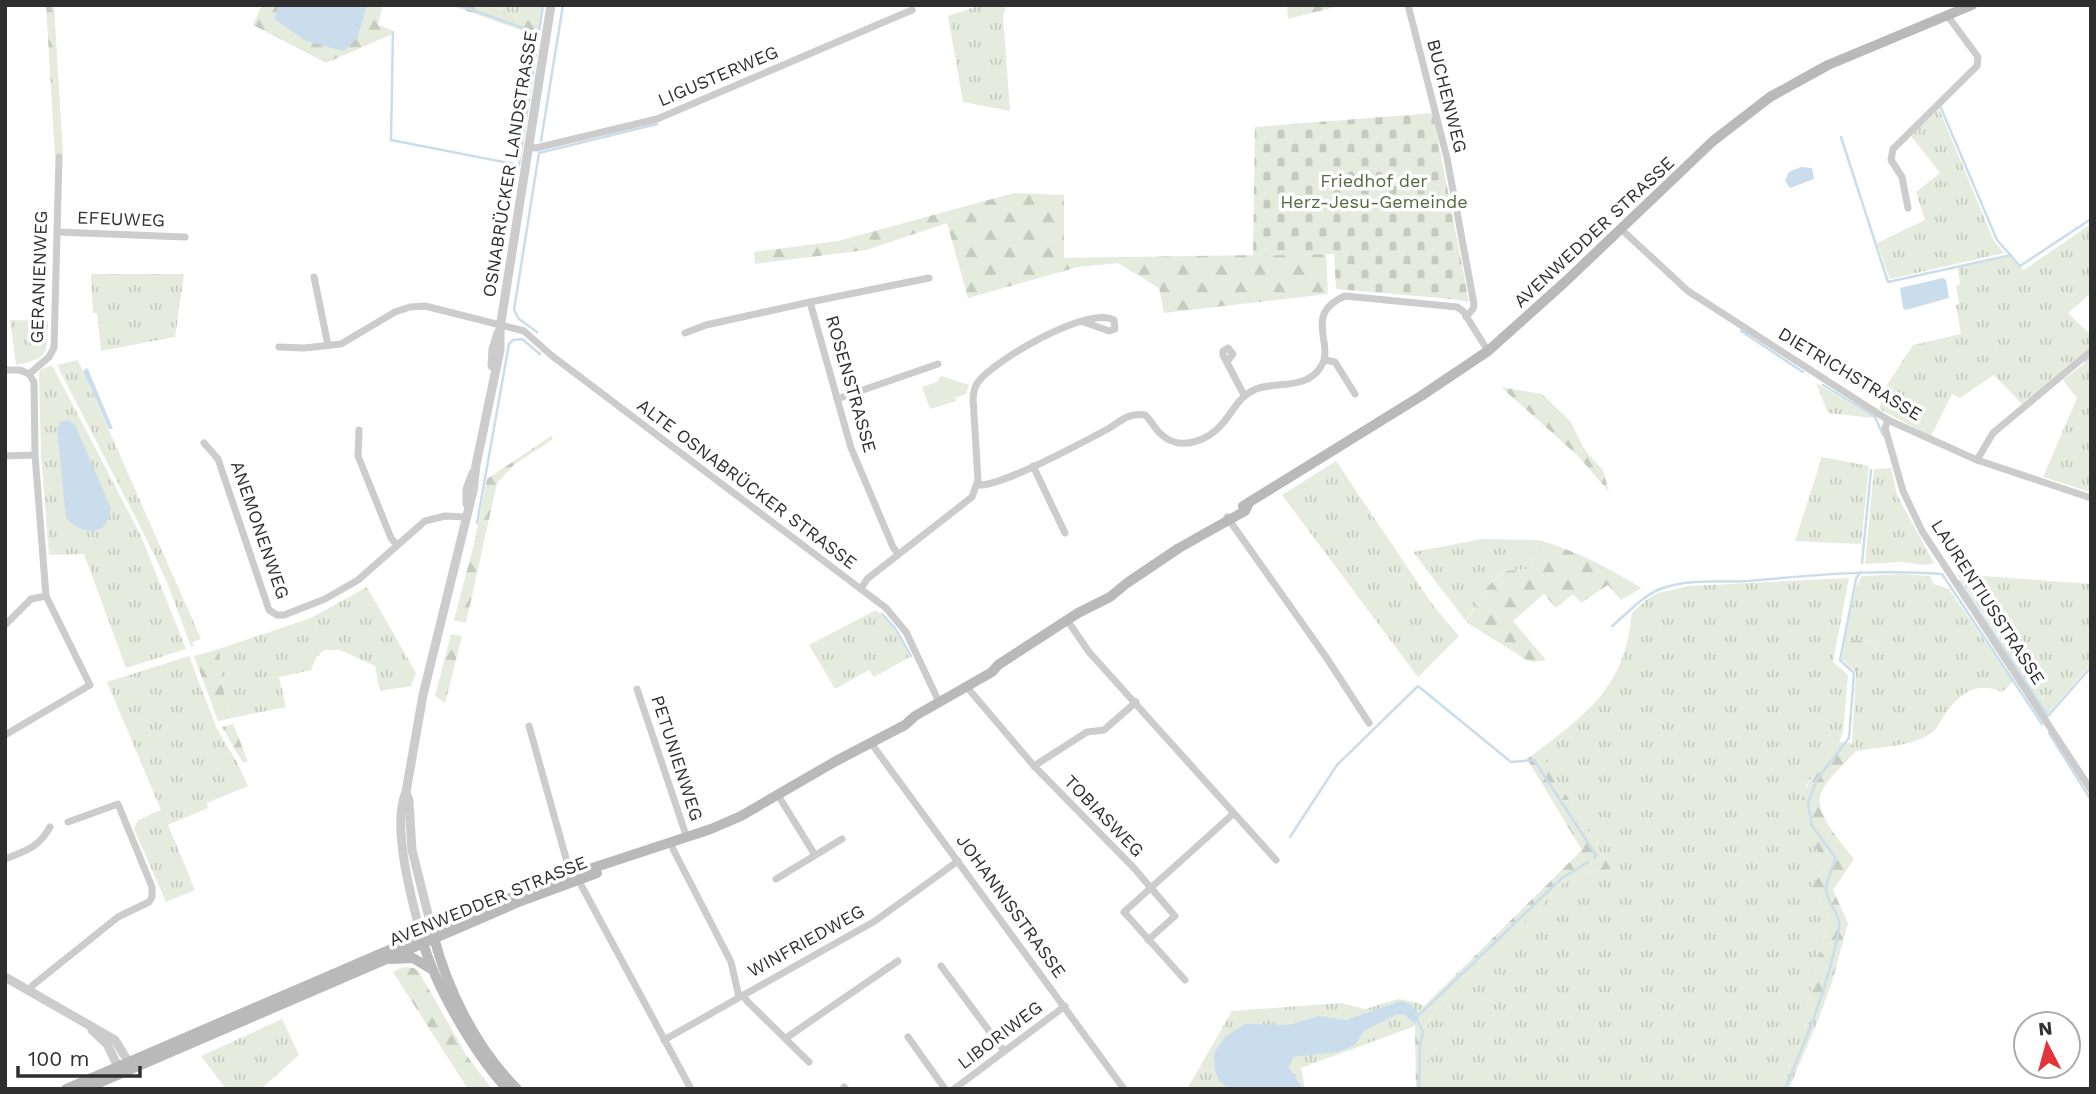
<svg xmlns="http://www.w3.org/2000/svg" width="2096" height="1094" font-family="'Work Sans',sans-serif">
<defs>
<pattern id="grass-tufts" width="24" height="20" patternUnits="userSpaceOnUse" patternTransform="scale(1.75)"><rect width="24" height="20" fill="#e5ecde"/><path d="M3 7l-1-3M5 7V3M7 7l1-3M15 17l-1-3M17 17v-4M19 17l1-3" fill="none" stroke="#c5cbbf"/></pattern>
<pattern id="forest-firs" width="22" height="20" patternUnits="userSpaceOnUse" patternTransform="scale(1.75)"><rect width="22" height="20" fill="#e5ecde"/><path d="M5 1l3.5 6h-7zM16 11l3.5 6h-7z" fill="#c5cbbf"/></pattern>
<pattern id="cemetery-stones" width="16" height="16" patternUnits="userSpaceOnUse" patternTransform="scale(1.75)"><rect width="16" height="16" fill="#e5ecde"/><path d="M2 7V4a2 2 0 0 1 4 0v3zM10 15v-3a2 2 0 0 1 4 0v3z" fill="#c5cbbf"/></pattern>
</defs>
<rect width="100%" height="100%" fill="#fff"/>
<g fill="url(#grass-tufts)">
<polygon points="487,5 542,5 539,24"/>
<polygon points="981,5 1007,5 1003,15 1010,111 963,102 948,16"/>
<polygon points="1939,109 1994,241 2004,253 1890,279 1877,243 1925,220 1916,192 1940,173 1911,136"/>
<polygon points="2091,224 2091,293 2068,313 2091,335 2091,346 2022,404 1994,375 1960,398 1952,394 1931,436 1879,409 1887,385 1913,345 1961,334 1956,305 1959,304 1956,286 1960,284 1958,268 2009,256 2024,270"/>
<polygon points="91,274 184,274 175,337 101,351 97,313 93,313"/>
<path d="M10,320L48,321C47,353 50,358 16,365Z"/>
<polygon points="2091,358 2091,492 2043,477 2077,398 2063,380"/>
<polygon points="78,360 201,639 193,642 194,646 191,647 167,582 145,536 57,365"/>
<polygon points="52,365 141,536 186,649 126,668 84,554 49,555 41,453 39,375 40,370"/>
<polygon points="1816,383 1874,418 1828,413"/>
<polygon points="1822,457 1869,466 1861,544 1795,541"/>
<polygon points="1336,461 1432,604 1459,636 1418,677 1282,495"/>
<polygon points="1891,468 1897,495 1934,563 1923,565 1902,562 1865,564 1874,469"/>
<polygon points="1482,539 1539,540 1530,569 1505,571 1488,586 1466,621 1413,552"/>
<path d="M1902,574L1930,576L1934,584L1949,589L2013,682L2002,692C1975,680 1958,695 1943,717C1940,722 1936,731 1930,734C1911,747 1878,747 1856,751L1852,743L1856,672L1882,641L1845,640L1856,586L1862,576Z"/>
<polygon points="1957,574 2091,584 2091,664 2048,714"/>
<path d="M1849,578L1833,662L1848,675L1843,733L1839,742L1806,785L1805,831L1828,864L1812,886L1829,920L1806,1009L1819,1018L1789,1089H1429V1020L1433,1012L1565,881L1589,872L1611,869L1539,750C1593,710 1625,683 1632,613L1646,600L1658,593L1689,586Z"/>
<polygon points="367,587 416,673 411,686 380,691 375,666 340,650 324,650 316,658 311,670 279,677 286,707 232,718 225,701 219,649 311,618"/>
<polygon points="876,610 894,628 910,657 874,677 869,670 835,689 809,645"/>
<polygon points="189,656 217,729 238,764 248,786 207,803 208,808 168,825 195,890 166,902 134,829 138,820 161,810 107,682"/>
<polygon points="1398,999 1416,1002 1424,1006 1415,1026 1301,1068 1305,1089 1187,1089 1232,1011 1341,1003 1365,1009"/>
<polygon points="282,1019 299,1055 261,1089 226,1089 201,1056"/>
</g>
<g fill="url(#forest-firs)">
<polygon points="46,5 54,5 63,156 55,156"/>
<polygon points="262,5 279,5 274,19 358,37 367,5 383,5 378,25 392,30 392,34 326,63 253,25"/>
<polygon points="450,5 487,5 539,24 538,36"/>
<polygon points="1287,5 1343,5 1288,19"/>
<polygon points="1014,193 1064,195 1064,258 1326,254 1328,294 1164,313 1159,288 1118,263 1078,267 968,298 947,223 866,250 755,264 754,252 838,241"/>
<polygon points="1501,387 1542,394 1570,421 1586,452 1603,470 1609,492 1578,456"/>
<polygon points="551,436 553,439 514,465 497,483 466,623 454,620 474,544 487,479"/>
<path d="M1539,540C1576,551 1608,567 1641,588L1621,600L1608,585L1581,603L1573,594L1556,608L1544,594L1513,621L1546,660L1533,662L1525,659L1466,622L1488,586L1506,571L1530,569Z"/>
<polygon points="451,634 462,636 445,703 435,696"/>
<polygon points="1845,640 1882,641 1856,672 1842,659"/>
<polygon points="219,649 225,701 232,718 218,721 194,656"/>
<polygon points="233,724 248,761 243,763 222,727"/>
<path d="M1839,742L1852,743L1856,751C1846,762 1826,780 1821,793C1813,813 1843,844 1854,859L1833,890L1848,923L1832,982L1819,1018L1806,1009L1829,920L1812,886L1828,864C1821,854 1812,844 1806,833C1787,798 1819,768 1839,742Z"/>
<polygon points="1539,750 1611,869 1589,872 1565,881 1433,1012 1429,1020 1429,1089 1416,1089 1415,1026 1424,1006 1582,850 1527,759"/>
<polygon points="404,967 414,968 419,972 467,1056 492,1089 468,1089 393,972"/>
</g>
<polygon fill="url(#cemetery-stones)" points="1433,113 1469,302 1452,299 1336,289 1334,254 1253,256 1255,127"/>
<polygon fill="#e5ecde" points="941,376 969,385 966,394 955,398 956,401 930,409 922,387 937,382"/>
<g fill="#caddec">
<polygon points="279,5 367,5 358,37 344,51 306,41 274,19"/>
<polygon points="1801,167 1812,168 1814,179 1790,188 1785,181 1789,172"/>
<polygon points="1943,278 1946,280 1949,298 1906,310 1903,308 1900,288"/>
<polygon points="86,368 88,369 113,429 109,429 83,371"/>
<path d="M68,420L75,425L111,508C109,537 81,537 66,517L57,430L60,422Z"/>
<path d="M1401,1001C1409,1003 1415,1006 1419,1015L1415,1024L1404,1014H1397L1364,1031L1355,1045L1338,1052L1293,1057L1289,1068L1303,1089H1230L1219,1081L1215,1070L1214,1054L1217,1048L1225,1037L1245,1024L1289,1025L1319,1016L1346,1020Z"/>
</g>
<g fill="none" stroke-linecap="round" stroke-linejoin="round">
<g stroke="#caddec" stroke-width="2.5">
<polyline points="459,5 539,34"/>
<polyline points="393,32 391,140 519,165 543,5"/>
<polyline points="1941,108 1997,240 2020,266 2091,219"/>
<polyline points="1841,137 1888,282 2011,255"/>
<polyline points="541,141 563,5"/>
<polyline points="1741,331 1803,372"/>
<polyline points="537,332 519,319 514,310 539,153 657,124"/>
<polyline points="2085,361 2091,356"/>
<polyline points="1823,385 1875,417 1883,435"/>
<polyline points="477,523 509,344 513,340 522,339 540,354"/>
<polyline points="1862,563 1871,470"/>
<polyline points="1959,581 2048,716 2091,667"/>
<polyline points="882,614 895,628 911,656"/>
<path d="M1612,626C1628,613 1644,594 1663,588C1691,578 1721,583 1749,581C1813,575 1878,569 1942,574L2042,724"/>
<polyline points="2049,733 2091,800"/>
<polyline points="1290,837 1337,765 1418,686 1511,762 1534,760 1596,855 1594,858"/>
<polyline points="1419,1089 1420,1045 1423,1032 1416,1018 1562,878 1588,862"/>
<path d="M1785,1089C1807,1037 1829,984 1839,929C1842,914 1825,902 1826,888C1827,878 1834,869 1835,857L1812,826L1808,803L1817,779L1849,738L1854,673L1840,660L1856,579L1860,572"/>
</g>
<g stroke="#ccc" stroke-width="7">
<polyline points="1408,5 1447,158 1474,304 1473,309 1466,317"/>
<polyline points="529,147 536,148 657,119 912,10"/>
<polyline points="1908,208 1902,177 1891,160 1893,149 1977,66 1978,57 1947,15"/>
<polyline points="1621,229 1688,291 1888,420 1977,460 2091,498"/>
<polyline points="57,232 185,237"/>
<polyline points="314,277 328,345"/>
<polyline points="810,302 851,448 893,547 898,554"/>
<polyline points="685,333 706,325 810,302 929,278"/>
<polyline points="279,347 304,348 341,344 395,312 410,307 425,306 524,331 551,355 886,608 906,632 939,702"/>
<polyline points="1325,360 1335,362 1355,394"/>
<polyline points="1227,362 1233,354 1228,348 1223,351 1223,355 1244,395"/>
<polyline points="5,370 20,370 29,374"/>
<polyline points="29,374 49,357 54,348 59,157"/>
<polyline points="837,399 938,364"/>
<polyline points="1888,420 1885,428 1903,491 1922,531 2091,790"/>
<polyline points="359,430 358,456 391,538 397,545"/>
<polyline points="204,443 218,459 269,610 277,615 284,615 325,599 358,580 425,521 445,516 465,517"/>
<polyline points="5,456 35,455"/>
<polyline points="1977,460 1993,433 2091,351"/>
<polyline points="1033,466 1065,533"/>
<path d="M978,485C1001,487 1081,443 1106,430C1120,422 1128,412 1145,415C1152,421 1155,430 1162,435C1181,452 1209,440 1223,423C1234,410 1239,396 1256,389C1278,381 1305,390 1320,368C1337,345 1301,315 1345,296L1457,307L1463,311L1488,351"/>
<polyline points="1227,517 1326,657 1369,723"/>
<path d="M861,589L867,579L972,497L978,480L973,398C974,392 974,387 978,382C995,360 1088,305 1114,320L1115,329L1109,331L1084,322"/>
<polyline points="1067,620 1089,652 1276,860"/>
<polyline points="5,625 31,599 46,596"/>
<polyline points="966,686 1034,766 1133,867 1175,916 1148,940"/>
<polyline points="637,689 687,838"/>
<polyline points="529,726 569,869 580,883 691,1089"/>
<polyline points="5,735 90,685 46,596 35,455 34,382 29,374"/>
<polyline points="871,743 1124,1089"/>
<polyline points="1034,766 1087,732 1104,730 1136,702"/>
<polyline points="781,800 815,855"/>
<polyline points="673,849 731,962 739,997"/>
<path d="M5,859C27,850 38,848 50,827"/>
<polyline points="776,879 842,839"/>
<polyline points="941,966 1004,1051"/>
<polyline points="1185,980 1124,912 1233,814"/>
<polyline points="29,991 33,985 118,917 149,902 152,897 152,887 118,804 68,822"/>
<polyline points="743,995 747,1001 809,1062"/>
<polyline points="908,1037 945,1089"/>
<polyline points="786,1038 898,961"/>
<polyline points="664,1040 875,921 958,861"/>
<polyline points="844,1087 846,1089"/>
<polyline points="954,1089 1065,1006"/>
</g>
<g stroke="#ccc" stroke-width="9">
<polyline points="492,366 493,349 498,333"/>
<polyline points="467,504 467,489 473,473"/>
<polyline points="406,792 409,801 412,850 432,930"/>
<path d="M421,935C412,901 391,825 406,792L423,695L473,491L476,465L500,350V328L551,5"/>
<polyline points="5,977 115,1040 132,1068"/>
<polyline points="92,1030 107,1044 121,1073"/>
</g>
<g stroke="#b9b9b9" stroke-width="10">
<polyline points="1243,506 1421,396 1488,351 1565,282 1713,141 1770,97 1828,65 1972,5"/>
<path d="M433,934C447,989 476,1048 517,1089"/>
<path d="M422,939C435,986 474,1053 507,1089"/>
<polyline points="391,959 413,958 433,970"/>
<polyline points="66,1089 538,886 711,829 741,816 836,761 905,725 915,716 992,672 998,665 1078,613 1110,597 1127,583 1179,548 1236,516 1245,511 1248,505"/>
<polyline points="85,1089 521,901 597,873"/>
</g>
</g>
<g text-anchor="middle" stroke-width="7" stroke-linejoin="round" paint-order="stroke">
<g font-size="18" fill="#2f2f2f" stroke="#fff">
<text transform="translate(718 76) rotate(-23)" y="6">LIGUSTERWEG</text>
<text transform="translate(1447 96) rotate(76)" y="6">BUCHENWEG</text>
<text transform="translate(510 164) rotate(-81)" y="6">OSNABRÜCKER LANDSTRASSE</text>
<text transform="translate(121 219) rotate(2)" y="6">EFEUWEG</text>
<text transform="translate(1594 232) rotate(-43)" y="6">AVENWEDDER STRASSE</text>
<text transform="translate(39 277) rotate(-88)" y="6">GERANIENWEG</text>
<text transform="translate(1850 374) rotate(31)" y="6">DIETRICHSTRASSE</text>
<text transform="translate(851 384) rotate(74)" y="6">ROSENSTRASSE</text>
<text transform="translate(747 484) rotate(37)" y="6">ALTE OSNABRÜCKER STRASSE</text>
<text transform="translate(260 530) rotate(71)" y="6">ANEMONENWEG</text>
<text transform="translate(1988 602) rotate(57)" y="6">LAURENTIUSSTRASSE</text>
<text transform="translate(677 758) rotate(72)" y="6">PETUNIENWEG</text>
<text transform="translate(1104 816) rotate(46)" y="6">TOBIASWEG</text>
<text transform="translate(488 901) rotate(-22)" y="6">AVENWEDDER STRASSE</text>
<text transform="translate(1011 906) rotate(54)" y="6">JOHANNISSTRASSE</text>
<text transform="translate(806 941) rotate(-29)" y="6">WINFRIEDWEG</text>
<text transform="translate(1000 1035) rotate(-37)" y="6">LIBORIWEG</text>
</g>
<g font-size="18" fill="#506b3d" stroke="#fff">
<text x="1374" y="187">Friedhof der<tspan x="1374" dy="21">Herz-Jesu-Gemeinde</tspan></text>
</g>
</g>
<rect width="2096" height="1094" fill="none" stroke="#2f2f2f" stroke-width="14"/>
<g transform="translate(2047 1045) rotate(354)"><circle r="33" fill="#ffffff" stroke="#acacac" stroke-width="2"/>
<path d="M0-5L12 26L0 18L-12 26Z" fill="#e3343a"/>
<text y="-10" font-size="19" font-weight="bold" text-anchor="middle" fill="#2f2f2f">N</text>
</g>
<path d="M18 1066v10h122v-10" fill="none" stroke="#2f2f2f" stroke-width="3.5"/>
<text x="28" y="1066" font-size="21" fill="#2f2f2f" stroke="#ffffff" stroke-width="5" paint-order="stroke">100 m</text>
</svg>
